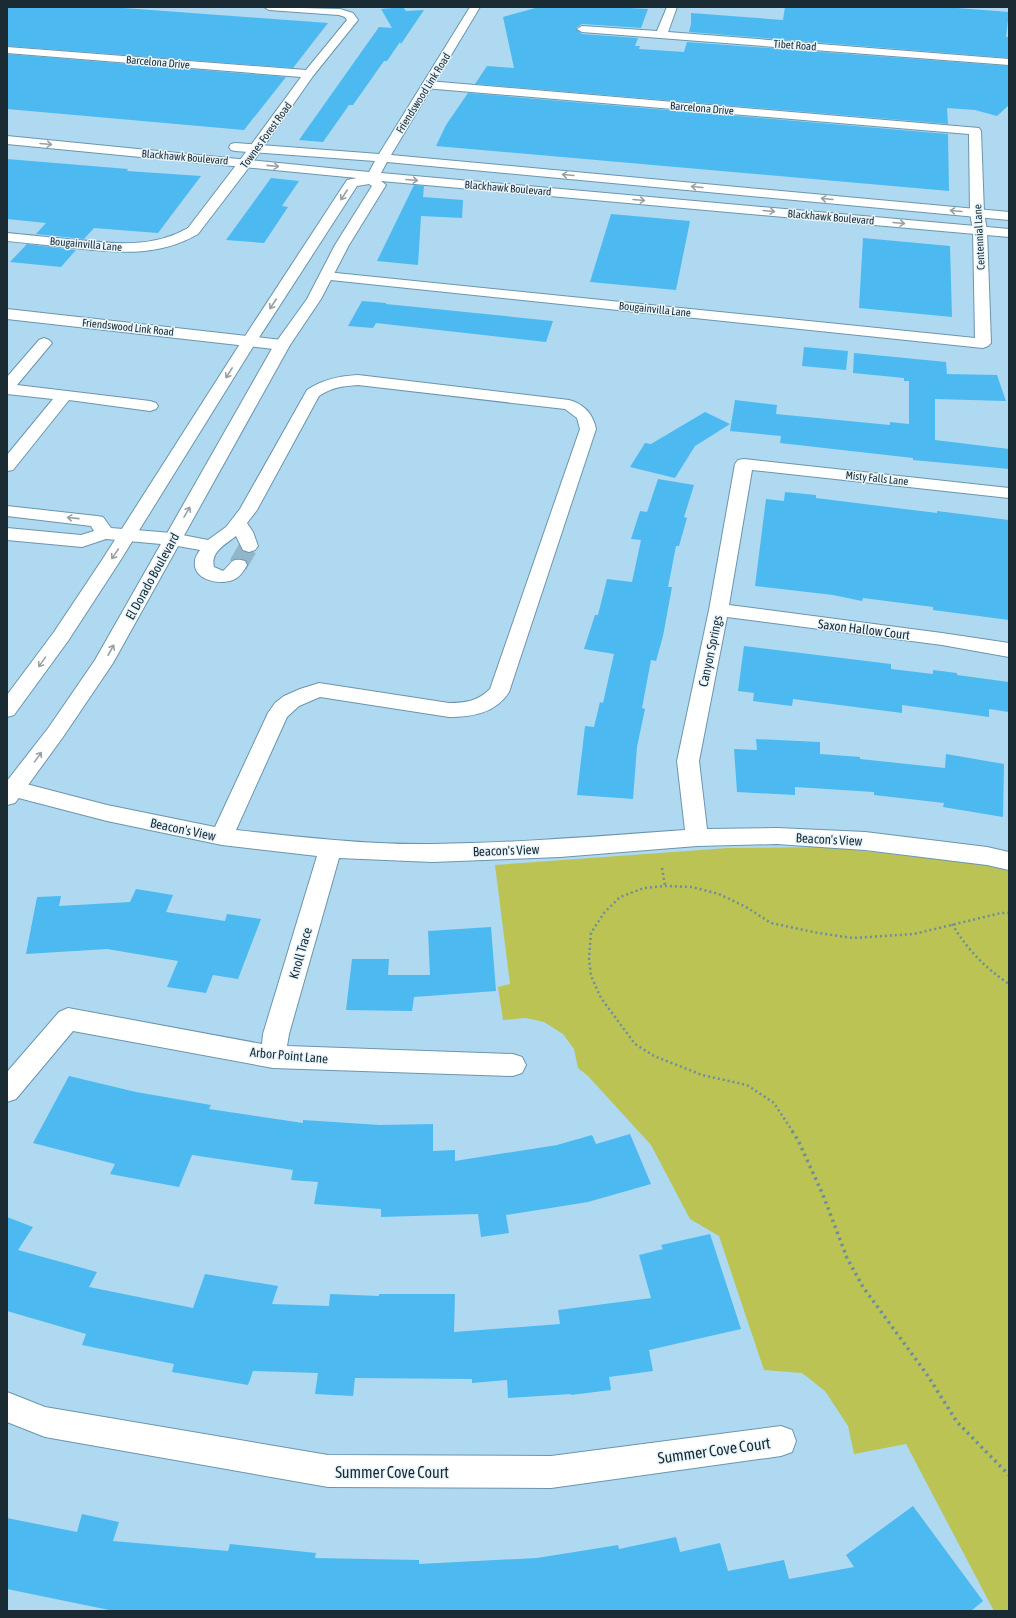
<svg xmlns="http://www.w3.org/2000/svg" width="1016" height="1618" font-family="'Asap Condensed',sans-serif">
<rect width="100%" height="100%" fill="#aed9f1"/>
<polygon fill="#bbc355" points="828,847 986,865 1009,871 1009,1611 994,1611 906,1444 854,1454 848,1426 825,1391 802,1373 764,1370 719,1236 690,1219 651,1145 588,1076 578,1068 574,1049 563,1034 544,1022 526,1018 503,1020 498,987 510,984 495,865 728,848"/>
<g fill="#4cbaf0">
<polygon points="7,7 110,7 328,23 293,68 7,46"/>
<polygon points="403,7 406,11 424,10 401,44 400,42 387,61 384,61 353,105 349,105 323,142 299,140 379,27 392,28 381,9"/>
<polygon points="539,7 611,7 648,9 641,28 582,24 576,28 582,34 638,38 635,46 640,46 639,49 684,52 687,42 1009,66 1009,105 997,116 975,110 947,108 948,124 475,84 487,66 514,68 503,17"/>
<polygon points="785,7 944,7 1009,12 1006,37 1009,37 1009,58 689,32 691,24 691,13 783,20"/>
<polygon points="7,54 286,77 244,130 7,109"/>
<polygon points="468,93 948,134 949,191 436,146 446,125"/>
<polygon points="7,159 128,169 127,171 201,176 158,233 94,228 84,239 36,234 46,223 7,219"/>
<polygon points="271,178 299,181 282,206 288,207 264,243 226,240"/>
<polygon points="414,185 424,186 423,197 463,200 462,218 421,216 418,265 377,261"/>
<polygon points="611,214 690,221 676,290 590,282"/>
<polygon points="863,238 950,246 952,317 859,308"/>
<polygon points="27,244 58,248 76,250 61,267 10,262"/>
<polygon points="362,301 386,303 386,304 553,321 546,342 376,323 373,328 348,326"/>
<polygon points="804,347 848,351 846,370 802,366"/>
<polygon points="854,353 946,362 947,374 997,375 1006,401 935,399 935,440 1009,449 1009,469 913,460 913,458 780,443 781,436 730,431 735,400 777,405 776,414 890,425 890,422 909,424 909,381 904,381 904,378 853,373"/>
<polygon points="705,412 730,424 695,446 675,478 630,467 645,443 651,444"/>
<polygon points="658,479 694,485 684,517 687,518 679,546 676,546 668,587 672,587 663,636 656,661 651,660 642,708 645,709 637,747 633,799 577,795 585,726 594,727 600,702 603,703 614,654 584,649 595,615 598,615 607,579 632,582 641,540 631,539 640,511 647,512"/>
<polygon points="785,492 816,495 816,498 872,505 937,513 937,511 1009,520 1009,620 933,610 933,607 863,598 862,601 833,595 755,586 766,499 784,501"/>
<polygon points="744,646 891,664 891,669 933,674 933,670 957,673 957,675 1009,682 1009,712 989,709 989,717 902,705 902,713 793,699 792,706 753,701 754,693 738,691"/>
<polygon points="756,739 820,742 820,754 860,757 860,759 945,768 946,754 1004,764 1003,817 943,807 944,803 874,795 874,792 795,787 795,795 737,792 734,749 757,750"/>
<polygon points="136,889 173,895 166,912 225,921 227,914 261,919 238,979 213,975 206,993 167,987 178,961 107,949 26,954 37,897 61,896 59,906 130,902"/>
<polygon points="491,927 496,991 414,997 412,1011 346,1010 352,959 389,959 388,975 430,975 428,931"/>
<polygon points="69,1076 136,1092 211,1105 209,1109 303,1123 303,1120 380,1125 433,1124 433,1151 455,1150 455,1161 557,1145 592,1135 596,1144 630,1134 651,1184 588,1202 506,1215 509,1233 481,1237 478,1214 381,1217 381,1209 314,1204 318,1182 291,1180 293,1170 192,1155 179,1187 110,1174 115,1164 33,1143"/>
<polygon points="7,1217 33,1227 18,1250 97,1272 89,1287 193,1308 205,1274 278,1286 272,1304 329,1306 330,1294 379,1296 379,1294 455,1294 454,1332 560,1324 558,1310 651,1298 639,1255 663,1249 661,1245 710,1234 741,1329 649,1350 653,1371 609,1377 611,1390 571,1395 571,1394 508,1398 507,1380 472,1383 472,1379 355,1378 353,1396 315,1394 318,1373 253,1371 248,1385 172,1372 174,1364 82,1345 86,1334 7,1311"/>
<polygon points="913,1506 983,1601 971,1611 114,1611 7,1589 7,1518 77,1532 82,1514 119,1522 113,1541 228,1551 230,1544 316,1553 315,1558 419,1560 419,1564 537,1558 618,1545 619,1549 676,1537 680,1552 720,1543 728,1571 784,1560 789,1579 854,1567 846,1555"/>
</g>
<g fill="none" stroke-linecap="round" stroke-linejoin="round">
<polyline stroke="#90b6cb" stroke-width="19" stroke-dasharray="19 10" stroke-linecap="butt" points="238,565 249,546"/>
<defs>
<g id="minor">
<path d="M264,7L340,9L353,13L358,20L313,76L250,166L198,234C159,257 118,253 75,248C52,246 30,243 7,241V233C30,235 54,238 77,240C116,244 153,248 188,228L240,160L301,77L7,53V47L306,70L347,20L345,17L339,15L269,10Z"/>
<polygon points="667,7 677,7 668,32 1009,59 1009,65 582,32 577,29 582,26 657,31"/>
<polygon points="428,81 979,128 981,131 984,213 987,230 991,343 988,346 983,348 321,279 319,276 321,273 326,272 975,338 973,230 970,213 969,134 424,88 422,85 424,82"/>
<polygon points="7,309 282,340 287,342 290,345 287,348 282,350 7,319"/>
<polygon points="44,338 49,340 52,343 17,385 150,401 156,403 158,406 156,409 150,411 69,400 13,470 7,471 7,455 53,399 7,394 7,377 39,340"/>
<path d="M358,375L569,400C584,404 593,414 596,429L509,692C496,713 472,717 449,717L320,697L299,706L287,717L236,830C302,837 367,845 433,844C517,843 601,836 685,830L677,761L709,610L735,464L738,460L744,459L1009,488V498L752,470L729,605L942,633L1009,643V657L942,645L727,617L699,761L707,829L777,828L865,832L987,847L1009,852V870L987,865L865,850L777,844L697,846L560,857L432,862L339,858L289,1034L287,1046L513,1054L522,1057L526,1065L522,1073L513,1076L273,1068L73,1031L16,1099L7,1102V1072L59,1012L68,1008L262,1044L263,1034L317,856L222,845L107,821L7,795V779L107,805L215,827L268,713L275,703L284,696L300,689L319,683L449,703C466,703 478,701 490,689L580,429L577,418L565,409L358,385C344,386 332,387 319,396L257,510L247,523L253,532L258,546L255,550L249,552L243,550L236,536C226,544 210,552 214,567L223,571C232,564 230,557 245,561L247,565C244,570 241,576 235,579C223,586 192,581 195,561C195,557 198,553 200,550L172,545L106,539L82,547L7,540V528L81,535L94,531L91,526L7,516V506L97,516L103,517L111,528L172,533L208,540L226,527L240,509L307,390C323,379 340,376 358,375Z"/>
<polygon points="7,1392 45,1407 328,1455 551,1456 781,1426 792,1430 796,1441 792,1452 781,1456 551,1488 328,1487 45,1437 7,1422"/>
</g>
<polygon id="major" points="470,7 480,7 391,155 1009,212 1009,220 387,162 381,173 1009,229 1009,237 381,181 386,185 349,245 321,299 290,345 113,663 63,737 15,803 7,805 7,781 49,727 95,660 274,345 307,299 335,245 372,186 369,184 357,186 251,350 120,561 68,641 14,715 7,717 7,695 54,632 102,560 236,350 345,183 347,180 357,178 7,144 7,136 369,172 375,161 235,151 231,150 229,147 231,144 235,143 379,154"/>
</defs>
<use href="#minor" stroke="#6c95ac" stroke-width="2"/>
<use href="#major" stroke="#6c95ac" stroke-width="2"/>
<g stroke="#6e8ea0" stroke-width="2.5" stroke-dasharray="2 3" stroke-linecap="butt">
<polyline points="662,868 665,886"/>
<path d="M952,924C967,949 985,968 1009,984"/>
<polyline points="793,1132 774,1103 747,1085 702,1075 654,1056 635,1044 601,998 591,976 589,958 591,933 604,913 620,897 644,888 665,886 692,887 719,894 746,907 771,923 818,933 853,938 914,934 1001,913 1009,913"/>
</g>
<polyline stroke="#6e8ea0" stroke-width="3.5" stroke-dasharray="2.5 4" stroke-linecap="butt" points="792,1131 798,1140 823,1195 847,1258 863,1287 928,1376 957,1422 1009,1475"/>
<use href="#minor" fill="#fff" fill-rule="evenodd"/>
<use href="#major" fill="#fff" fill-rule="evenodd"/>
</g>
<defs><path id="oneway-shaft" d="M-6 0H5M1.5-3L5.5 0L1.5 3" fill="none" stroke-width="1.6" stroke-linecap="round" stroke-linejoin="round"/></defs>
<g stroke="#98a0a4">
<use href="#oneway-shaft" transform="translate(46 144) rotate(5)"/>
<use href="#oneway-shaft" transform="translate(273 166) rotate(6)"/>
<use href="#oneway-shaft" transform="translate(568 175) rotate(-175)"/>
<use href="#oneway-shaft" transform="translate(412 180) rotate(5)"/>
<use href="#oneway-shaft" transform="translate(697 187) rotate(-175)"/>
<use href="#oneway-shaft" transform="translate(344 195) rotate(123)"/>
<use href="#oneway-shaft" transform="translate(827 199) rotate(-175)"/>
<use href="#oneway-shaft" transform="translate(639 200) rotate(5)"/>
<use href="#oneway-shaft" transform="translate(769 211) rotate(5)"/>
<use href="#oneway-shaft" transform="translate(956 211) rotate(-175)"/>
<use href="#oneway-shaft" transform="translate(899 223) rotate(5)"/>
<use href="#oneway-shaft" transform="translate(273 304) rotate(123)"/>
<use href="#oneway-shaft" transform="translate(229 373) rotate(122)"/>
<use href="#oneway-shaft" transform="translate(187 512) rotate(-60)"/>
<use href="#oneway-shaft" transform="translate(73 518) rotate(-174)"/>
<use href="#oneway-shaft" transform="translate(115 554) rotate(124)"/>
<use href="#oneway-shaft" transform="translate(111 650) rotate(-61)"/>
<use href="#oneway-shaft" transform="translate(42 662) rotate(125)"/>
<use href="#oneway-shaft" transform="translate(38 757) rotate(-54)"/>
</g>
<g text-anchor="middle" stroke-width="3" stroke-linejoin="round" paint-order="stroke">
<g font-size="11" fill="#1a2b34" stroke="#e8f5fc">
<text transform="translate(795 45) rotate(4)" y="4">Tibet Road</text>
<text transform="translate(158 62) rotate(5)" y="4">Barcelona Drive</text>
<text transform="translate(423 93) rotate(-58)" y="4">Friendswood Link Road</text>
<text transform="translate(702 108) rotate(5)" y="4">Barcelona Drive</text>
<text transform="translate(266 135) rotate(-54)" y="4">Townes Forest Road</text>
<text transform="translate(185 157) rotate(5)" y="4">Blackhawk Boulevard</text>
<text transform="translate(508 188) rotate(5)" y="4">Blackhawk Boulevard</text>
<text transform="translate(831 217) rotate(5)" y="4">Blackhawk Boulevard</text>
<text transform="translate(979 237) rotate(-93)" y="4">Centennial Lane</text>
<text transform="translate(86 244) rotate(5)" y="4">Bougainvilla Lane</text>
<text transform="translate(655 309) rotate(6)" y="4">Bougainvilla Lane</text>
<text transform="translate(128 327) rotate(6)" y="4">Friendswood Link Road</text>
<text transform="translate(877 478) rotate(6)" y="4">Misty Falls Lane</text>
</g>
<g font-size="13" fill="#1a2b34" stroke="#e8f5fc">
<text transform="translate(152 576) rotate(-61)" y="5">El Dorado Boulevard</text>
<text transform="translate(864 629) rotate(7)" y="5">Saxon Hallow Court</text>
<text transform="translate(710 651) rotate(-78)" y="5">Canyon Springs</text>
<text transform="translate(183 829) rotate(12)" y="5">Beacon's View</text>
<text transform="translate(829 839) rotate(3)" y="5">Beacon's View</text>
<text transform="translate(506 850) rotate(-2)" y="5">Beacon's View</text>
<text transform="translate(300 953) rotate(-74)" y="5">Knoll Trace</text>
<text transform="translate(289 1055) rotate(5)" y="5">Arbor Point Lane</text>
</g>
<g font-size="16" fill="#1a2b34" stroke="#e8f5fc">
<text transform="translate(714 1450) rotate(-8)" y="6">Summer Cove Court</text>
<text x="392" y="1478">Summer Cove Court</text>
</g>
</g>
<rect width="1016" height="1618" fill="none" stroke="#1a2b34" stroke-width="16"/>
</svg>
